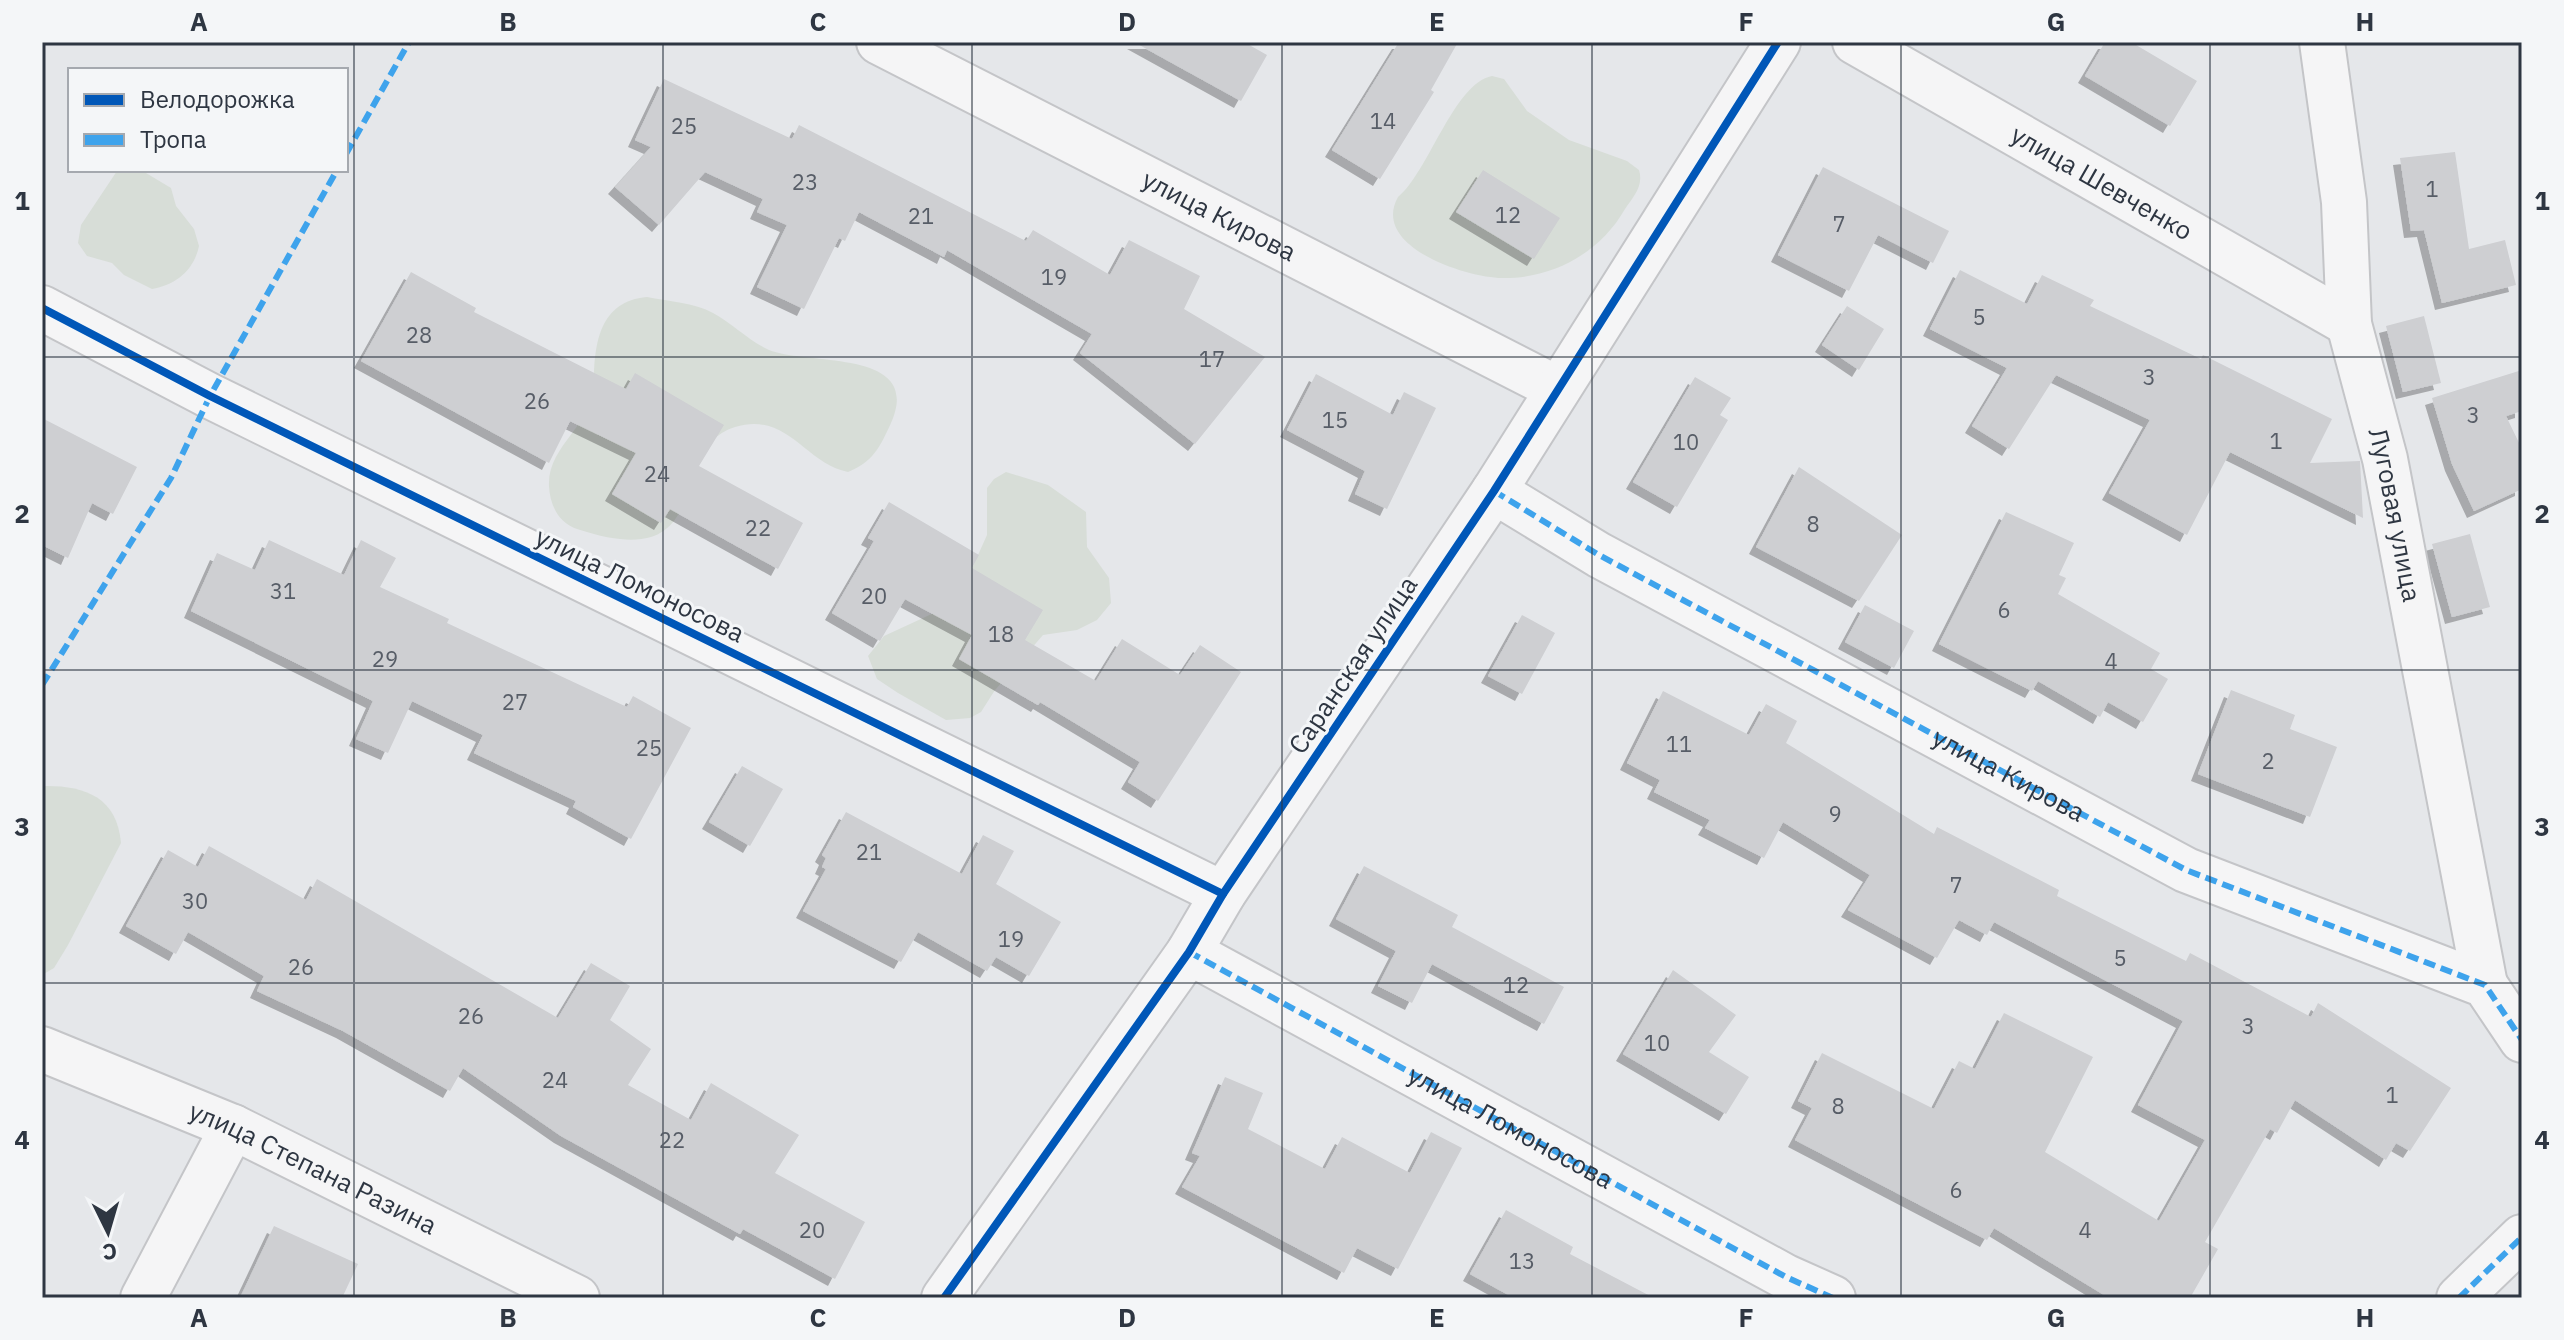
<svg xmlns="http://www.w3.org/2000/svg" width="2564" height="1340" font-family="'IBM Plex Sans',sans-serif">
<defs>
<filter id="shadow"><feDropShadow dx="-7" dy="7" stdDeviation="0" flood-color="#0004"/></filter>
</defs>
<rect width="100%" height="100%" fill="#e5e7ea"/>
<g fill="#d7ddd7">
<path d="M1492,76L1504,79L1527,111L1569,140L1627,161L1639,170C1644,186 1633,197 1625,209C1600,253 1552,279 1502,278C1468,278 1370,247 1398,197C1428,173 1454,83 1492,76Z"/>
<path d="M141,170L171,188L176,206L194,229L199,246C194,270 176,285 152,289L124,275L112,263L87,256L78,243L81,225L117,171Z"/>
<path d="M647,297C667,301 695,303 713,313C732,323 749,341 769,350C808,366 924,348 891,423C880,447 873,462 848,472C805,464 788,411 735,427C663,449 722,577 577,529C559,523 550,506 549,486C547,445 595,424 594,383C594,343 600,301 647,297Z"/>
<polygon points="1006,472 1048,485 1086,512 1087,547 1109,578 1111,603 1097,620 1077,630 1043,635 995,690 981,712 970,718 946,720 898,693 877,679 868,656 884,636 936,612 969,575 987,535 987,488 994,479"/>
<path d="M42,786C83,785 117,796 121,843L68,945L54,968L42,975Z"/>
</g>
<g fill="#cecfd2" filter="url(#shadow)">
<polygon points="1134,42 1244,42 1267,55 1241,101"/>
<polygon points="1399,42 1458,42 1431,90 1434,92 1380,179 1332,150"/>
<polygon points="2105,42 2131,42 2197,81 2170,126 2085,76"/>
<polygon points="664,79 792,139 799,125 1026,241 1033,230 1110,275 1129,240 1200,276 1184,309 1265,357 1195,444 1080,353 1092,334 947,250 944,257 859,212 845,241 839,238 804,309 757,287 787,225 757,212 763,199 705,172 659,225 615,187 651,147 635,140"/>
<polygon points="2455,152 2469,249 2505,240 2516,285 2442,303 2424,230 2411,231 2400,158"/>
<polygon points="1823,167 1949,231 1933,263 1878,235 1849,291 1778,255"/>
<polygon points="1483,170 1560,218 1534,259 1456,212"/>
<polygon points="1960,270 2027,304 2042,275 2094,300 2090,306 2201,359 2203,355 2332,419 2310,463 2360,461 2363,518 2230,452 2187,535 2109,493 2150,420 2056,375 2009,449 1972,426 2007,368 1930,329"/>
<polygon points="411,272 476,308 474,312 626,389 635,373 724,425 699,466 803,523 778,569 670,509 661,523 612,494 636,453 570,421 549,463 361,361"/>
<polygon points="1847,306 1884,329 1859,370 1822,345"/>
<polygon points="2424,316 2441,383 2403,392 2386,326"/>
<polygon points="2522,370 2522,411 2506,416 2522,449 2522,489 2474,511 2452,464 2432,398"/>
<polygon points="1316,374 1393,415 1404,392 1436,408 1387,509 1355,494 1365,471 1287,430"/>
<polygon points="1695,377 1731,398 1720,415 1728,420 1677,507 1633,482"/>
<polygon points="42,418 137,467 113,514 92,503 68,558 42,545"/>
<polygon points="1799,467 1902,535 1859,601 1756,547"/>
<polygon points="889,502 979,555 972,568 1043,610 1025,640 1096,681 1122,639 1180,675 1200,645 1241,672 1158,801 1128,782 1140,762 1040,702 1038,705 959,659 972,635 905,599 880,641 832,613 874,541 868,538"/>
<polygon points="2006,512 2074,543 2059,575 2066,578 2058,594 2160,653 2151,669 2168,679 2143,722 2108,702 2100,717 2038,681 2032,691 1939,644"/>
<polygon points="2470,534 2490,607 2452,617 2432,544"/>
<polygon points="269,540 344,575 361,540 396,558 380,587 449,619 447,623 627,707 633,696 691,728 631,839 573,807 576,801 474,753 483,735 412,701 388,753 356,739 373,701 191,611 217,553 255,570"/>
<polygon points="1865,605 1914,631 1894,668 1845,642"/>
<polygon points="1522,615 1555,633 1522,694 1488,676"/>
<polygon points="2231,690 2295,715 2290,729 2337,747 2310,817 2198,774"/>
<polygon points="1663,691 1749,735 1766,704 1797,721 1786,743 1934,834 1937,827 2059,890 2057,896 2186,961 2190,953 2311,1017 2318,1003 2451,1088 2410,1151 2396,1143 2386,1160 2295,1100 2277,1133 2270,1129 2205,1242 2218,1249 2190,1298 2109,1298 1994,1228 1987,1240 1795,1140 1812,1108 1798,1101 1822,1053 1934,1109 1959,1061 1975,1069 2004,1013 2093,1057 2045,1152 2159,1221 2205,1140 2138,1105 2183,1021 1994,922 1987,935 1959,920 1937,958 1848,910 1870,875 1783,822 1764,858 1705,828 1710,820 1654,792 1660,780 1627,763"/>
<polygon points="742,766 783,789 750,846 709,822"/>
<polygon points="846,812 962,874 983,835 1014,851 996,884 1061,922 1029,976 996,957 987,971 918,932 901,962 803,911 826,869 822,867 826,858 822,855"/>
<polygon points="209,846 306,900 317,879 558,1018 591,963 630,986 610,1020 651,1049 628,1085 691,1120 711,1083 799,1135 775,1173 865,1222 835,1279 743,1229 740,1234 561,1136 463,1068 450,1091 343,1031 257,991 264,976 188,932 176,954 126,926 168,850 198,867"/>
<polygon points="1364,866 1458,915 1452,927 1564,987 1544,1024 1432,964 1412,1003 1378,986 1396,951 1336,919"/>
<polygon points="1673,970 1736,1015 1709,1052 1749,1077 1726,1114 1623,1054"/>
<polygon points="1225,1077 1263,1093 1248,1129 1325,1169 1342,1137 1410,1173 1431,1132 1462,1148 1398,1269 1357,1248 1344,1273 1182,1187 1200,1156 1192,1153"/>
<polygon points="1506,1210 1573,1247 1570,1254 1654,1298 1514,1298 1470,1274"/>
<polygon points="274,1226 358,1264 342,1298 240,1298"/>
</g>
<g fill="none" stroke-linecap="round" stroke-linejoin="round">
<defs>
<g id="minor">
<path id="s1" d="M879,42L1558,389"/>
<path id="s2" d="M1855,42L2349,324"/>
<path id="s3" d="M2322,42L2344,202L2349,324L2385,459L2485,985"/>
<polyline points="42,308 210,396 1223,894"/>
<polyline points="1494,491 1599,555 2186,870 2485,985 2522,1040"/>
<path id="s4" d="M1189,952L1786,1277L1833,1298"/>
<polyline points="143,1298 233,1127"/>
<polyline points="2459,1298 2522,1237"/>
</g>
<g id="tertiary">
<path id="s5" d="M42,1049L233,1127L577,1298"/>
<polyline points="944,1298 1189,952 1223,894 1494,491 1778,42"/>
</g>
</defs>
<use href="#minor" stroke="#c4c5c8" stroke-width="48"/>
<use href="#tertiary" stroke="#c4c5c8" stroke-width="48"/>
<use href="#minor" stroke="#f5f5f6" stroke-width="44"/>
<use href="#tertiary" stroke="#f5f5f6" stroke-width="44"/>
<g stroke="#3ea3ec" stroke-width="6" stroke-dasharray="12 6" stroke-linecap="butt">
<polyline points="346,154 409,42"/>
<path id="s6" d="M1494,491L1599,555L2186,870L2485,985L2522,1040"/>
<polyline points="42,685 171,478 210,396 337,170"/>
<polyline points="1189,952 1786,1277 1833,1298"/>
<polyline points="2459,1298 2522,1237"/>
</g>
<defs>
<g id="cycleway">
<polyline points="42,308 210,396 1223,894"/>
<polyline points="944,1298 1189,952 1223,894 1494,491 1778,42"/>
</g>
</defs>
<use href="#cycleway" stroke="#f4f6f8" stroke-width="13"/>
<use href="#cycleway" stroke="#0057b8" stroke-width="8"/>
</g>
<path fill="none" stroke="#2e3642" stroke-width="2" stroke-opacity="0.55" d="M354,42V1298M663,42V1298M972,42V1298M1282,42V1298M1592,42V1298M1901,42V1298M2210,42V1298M42,357H2522M42,670H2522M42,983H2522"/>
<g text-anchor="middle" stroke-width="6" stroke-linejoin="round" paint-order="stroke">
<g font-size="22" fill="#575d67">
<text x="1383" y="129">14</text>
<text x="684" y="134">25</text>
<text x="805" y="190">23</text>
<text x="2432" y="197">1</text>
<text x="1508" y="223">12</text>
<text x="921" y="224">21</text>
<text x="1839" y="232">7</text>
<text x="1054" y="285">19</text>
<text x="1979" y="325">5</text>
<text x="419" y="343">28</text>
<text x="1212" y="367">17</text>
<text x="2149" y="385">3</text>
<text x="537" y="409">26</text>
<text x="2473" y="423">3</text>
<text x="1335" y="428">15</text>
<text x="2276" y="449">1</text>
<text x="1686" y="450">10</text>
<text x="657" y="482">24</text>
<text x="1813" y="532">8</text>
<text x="758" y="536">22</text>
<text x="283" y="599">31</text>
<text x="874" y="604">20</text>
<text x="2004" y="618">6</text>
<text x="1001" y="642">18</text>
<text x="385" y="667">29</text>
<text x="2111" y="669">4</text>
<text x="515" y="710">27</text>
<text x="1679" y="752">11</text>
<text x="649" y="756">25</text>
<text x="2268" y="769">2</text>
<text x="1835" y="822">9</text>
<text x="869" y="860">21</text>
<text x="1956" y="893">7</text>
<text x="195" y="909">30</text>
<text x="1011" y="947">19</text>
<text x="2120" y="966">5</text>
<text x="301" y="975">26</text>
<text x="1516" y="993">12</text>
<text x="471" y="1024">26</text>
<text x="2248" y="1034">3</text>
<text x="1657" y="1051">10</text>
<text x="555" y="1088">24</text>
<text x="2392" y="1103">1</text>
<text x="1838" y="1114">8</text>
<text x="672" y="1148">22</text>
<text x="1956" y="1198">6</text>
<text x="812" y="1238">20</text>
<text x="2085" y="1238">4</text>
<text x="1522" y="1269">13</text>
</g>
<g font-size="26" fill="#2e3642" stroke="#f4f6f8">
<text dy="9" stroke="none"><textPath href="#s2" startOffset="284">улица Шевченко</textPath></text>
<text dy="9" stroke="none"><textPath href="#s1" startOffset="382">улица Кирова</textPath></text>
<text dy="9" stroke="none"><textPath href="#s3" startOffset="480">Луговая улица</textPath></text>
<text transform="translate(640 585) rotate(26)" y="9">улица Ломоносова</text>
<text transform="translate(1353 665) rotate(-56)" y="9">Саранская улица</text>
<text dy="9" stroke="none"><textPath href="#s6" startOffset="588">улица Кирова</textPath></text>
<text dy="9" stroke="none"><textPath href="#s4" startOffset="366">улица Ломоносова</textPath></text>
<text dy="9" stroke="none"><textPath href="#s5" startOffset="296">улица Степана Разина</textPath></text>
</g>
</g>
<rect width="2564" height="1340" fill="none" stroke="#f4f6f8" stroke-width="88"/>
<rect x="68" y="68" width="280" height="104" fill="#f4f6f8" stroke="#a5a9af" stroke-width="2"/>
<rect x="84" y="94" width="40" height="12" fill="#0057b8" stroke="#a5a9af" stroke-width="2"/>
<text x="140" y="108" font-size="24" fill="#2e3642">Велодорожка</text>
<rect x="84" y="134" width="40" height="12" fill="#3ea3ec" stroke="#a5a9af" stroke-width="2"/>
<text x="140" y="148" font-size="24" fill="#2e3642">Тропа</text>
<g transform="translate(108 1232) rotate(175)" stroke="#f4f6f8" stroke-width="6" paint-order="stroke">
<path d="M0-6L14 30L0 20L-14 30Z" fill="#2e3642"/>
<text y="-12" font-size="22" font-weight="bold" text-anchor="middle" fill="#2e3642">С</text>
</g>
<rect x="44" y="44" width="2476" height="1252" fill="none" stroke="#2e3642" stroke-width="3"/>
<g font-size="26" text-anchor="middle" font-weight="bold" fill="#2e3642">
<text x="199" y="31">A</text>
<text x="508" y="31">B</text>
<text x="818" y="31">C</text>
<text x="1127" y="31">D</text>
<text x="1437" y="31">E</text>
<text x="1746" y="31">F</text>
<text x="2056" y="31">G</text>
<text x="2365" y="31">H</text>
<text x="22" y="210">1</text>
<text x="2542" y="210">1</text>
<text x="22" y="523">2</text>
<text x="2542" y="523">2</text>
<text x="22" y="836">3</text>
<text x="2542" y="836">3</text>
<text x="22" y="1149">4</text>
<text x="2542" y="1149">4</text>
<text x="199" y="1327">A</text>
<text x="508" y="1327">B</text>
<text x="818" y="1327">C</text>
<text x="1127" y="1327">D</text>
<text x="1437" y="1327">E</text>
<text x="1746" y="1327">F</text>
<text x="2056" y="1327">G</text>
<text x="2365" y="1327">H</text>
</g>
</svg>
